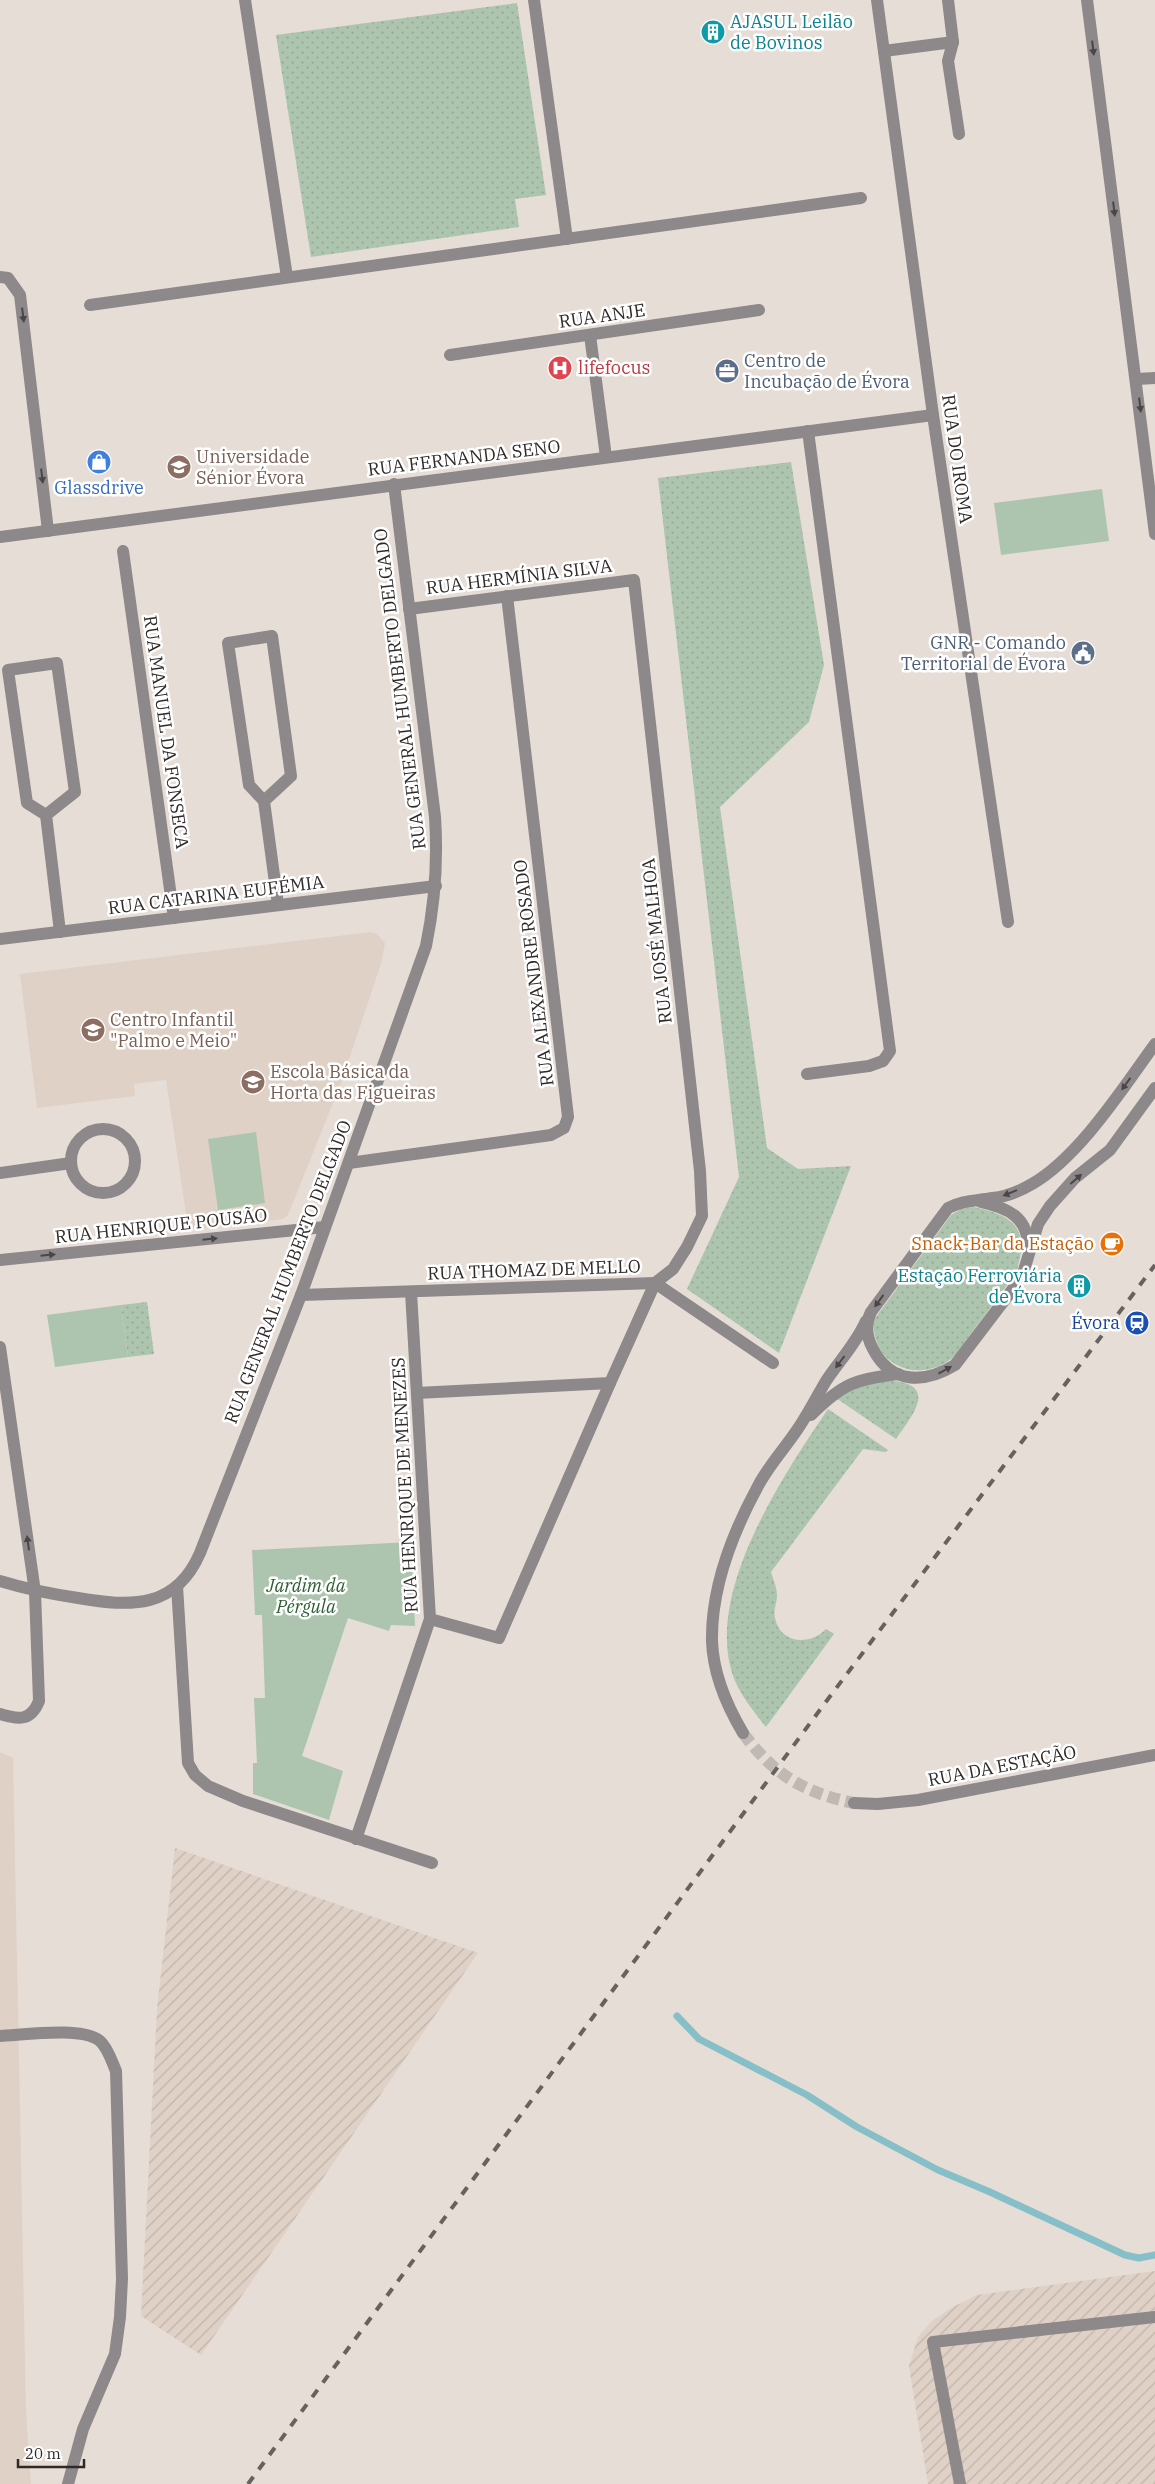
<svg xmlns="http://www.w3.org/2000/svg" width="1155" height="2484" font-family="'IBM Plex Serif',serif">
<defs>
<pattern id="industrial-furrows" width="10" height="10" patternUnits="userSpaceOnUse" patternTransform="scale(1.25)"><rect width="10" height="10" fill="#e0d1c6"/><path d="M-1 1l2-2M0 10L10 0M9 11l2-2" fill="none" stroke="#c0b4aa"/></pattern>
<pattern id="grass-dots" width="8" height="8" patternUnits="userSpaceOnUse" patternTransform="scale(1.25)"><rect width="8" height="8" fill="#adc5ae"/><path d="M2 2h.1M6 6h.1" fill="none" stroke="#95a996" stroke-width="1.8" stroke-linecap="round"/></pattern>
</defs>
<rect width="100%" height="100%" fill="#e5ddd6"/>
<g fill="#e0d1c6">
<polygon points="371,932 377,934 385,943 381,964 341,1083 288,1215 283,1219 193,1229 188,1227 166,1080 134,1084 135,1096 37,1108 20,974"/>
<polygon points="0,1752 13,1758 26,2413 31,2484 0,2484"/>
</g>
<g fill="url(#industrial-furrows)">
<polygon points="175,1848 478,1953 201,2355 141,2316 157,2009"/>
<polygon points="1155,2271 1155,2484 928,2484 909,2366 918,2337 932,2321 951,2308 977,2295"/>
</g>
<g fill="url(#grass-dots)">
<polygon points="517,3 546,195 515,199 519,227 311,257 276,35"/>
<polygon points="791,462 824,665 809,722 720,807 767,1148 798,1169 851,1166 779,1353 687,1289 739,1177 658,478"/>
<path d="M974,1207C1016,1216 1030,1230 1016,1273C1001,1293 987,1312 972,1332C966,1340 959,1352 951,1359C937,1371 913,1374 897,1365C880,1356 874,1340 873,1321L951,1215L961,1209Z"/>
<polygon points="147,1302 154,1354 128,1357 121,1305"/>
<path d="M883,1380C939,1382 917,1410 896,1439L836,1398L854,1388Z"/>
<path d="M828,1409L888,1450L886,1452L863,1449L771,1572C773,1579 777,1588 777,1595C777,1603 773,1609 775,1618C780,1644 810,1646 826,1629L834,1634L766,1727C751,1708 735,1689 730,1665C711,1583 784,1474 828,1409Z"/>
</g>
<g fill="#adc5ae">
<polygon points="1102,489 1109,541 1001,555 994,503"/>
<polygon points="256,1132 265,1203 218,1210 208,1139"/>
<polygon points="121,1305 128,1357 55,1367 47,1315"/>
<polygon points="411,1542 415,1626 391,1625 389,1631 348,1618 302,1756 343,1771 329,1820 253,1794 253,1763 257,1763 254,1698 265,1698 262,1615 255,1615 252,1550"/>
</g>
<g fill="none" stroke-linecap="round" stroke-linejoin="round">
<polyline stroke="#86bfc8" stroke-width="7" points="677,2016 699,2039 807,2095 857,2127 938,2170 990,2192 1125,2255 1139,2258 1155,2255"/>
<path stroke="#c0b9b3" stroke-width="12" stroke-dasharray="12 6" stroke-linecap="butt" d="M743,1733C773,1774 804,1793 854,1803"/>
<g stroke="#8d8889" stroke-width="12">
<polyline points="245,0 287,277"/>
<polyline points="534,0 567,239"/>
<polyline points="877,0 933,415 1008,922"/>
<polyline points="948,0 953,42 948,61 959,134"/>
<polyline points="1087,0 1155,534"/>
<polyline points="884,51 953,42"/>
<polyline points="0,277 8,278 20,295 48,531"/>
<polyline points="90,305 861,198"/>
<polyline points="590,335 606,457"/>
<polyline points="450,355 759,310"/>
<polyline points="1137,379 1155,378"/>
<polyline points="0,537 933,415"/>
<polyline points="123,551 174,918"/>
<polyline points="409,609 634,580 700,1171 702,1216 687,1247 673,1269 655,1283 610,1383 499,1638 430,1619"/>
<polyline points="264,801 249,785 228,643 272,636 291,776 264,801 278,905"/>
<polyline points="46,815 27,803 8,670 57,663 75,792 46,815 60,932"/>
<polyline points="0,939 436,886"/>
<path d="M1155,1044C1123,1088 1079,1157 1032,1184C1020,1191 1006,1197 992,1198C976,1201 963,1200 948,1208L871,1312C865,1324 866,1336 873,1349C891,1384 924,1384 955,1365L1022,1277L1038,1224L1050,1206L1075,1178L1110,1150L1155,1088"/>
<polyline points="807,1074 869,1066 883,1061 890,1051 808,431"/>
<circle cx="103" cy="1161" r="32"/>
<polyline points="349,1163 551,1135 564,1128 568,1117 507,596"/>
<polyline points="0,1173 71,1163"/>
<path d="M981,1202C1008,1208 1028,1217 1028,1247"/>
<polyline points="0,1260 325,1227"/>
<polyline points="301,1295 655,1283 773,1363"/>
<path d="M0,1347L35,1592L39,1701C31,1721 19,1720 0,1714"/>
<polyline points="417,1393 610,1383"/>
<path d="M811,1415C842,1384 855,1379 898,1374"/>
<path d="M0,1581C26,1589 51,1594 78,1598C131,1607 176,1609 200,1553L301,1295L426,946C435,902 438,861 435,817L394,484"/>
<polyline points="177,1586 188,1763 195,1775 208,1786 243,1801 432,1863"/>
<path d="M743,1733C727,1706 713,1672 712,1641C711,1587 733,1532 758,1486C769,1465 786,1447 799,1427C809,1412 817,1396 826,1381C839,1361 856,1344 866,1321"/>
<polyline points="854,1803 878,1804 918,1800 1155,1755"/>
<polyline points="356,1839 430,1619 411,1292"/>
<path d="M0,2036C23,2035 83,2026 100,2041C108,2048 112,2062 116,2071L122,2279L120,2317L115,2354L83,2429L68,2484"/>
<polyline points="960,2484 933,2342 1155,2317"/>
</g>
<polyline stroke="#67625e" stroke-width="4" stroke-dasharray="9 9" stroke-linecap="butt" points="248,2484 825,1703 1155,1265"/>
</g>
<defs><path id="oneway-solid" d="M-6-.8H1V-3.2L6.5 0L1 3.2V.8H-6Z" transform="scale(1.25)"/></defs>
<g fill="#4a4645">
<use href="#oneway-solid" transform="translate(1093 48) rotate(83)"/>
<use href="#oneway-solid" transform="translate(1114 209) rotate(83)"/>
<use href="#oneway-solid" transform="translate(23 315) rotate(83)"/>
<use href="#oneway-solid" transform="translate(1140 405) rotate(83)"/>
<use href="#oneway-solid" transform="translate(42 476) rotate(83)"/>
<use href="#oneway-solid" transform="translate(1126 1084) rotate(126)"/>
<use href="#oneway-solid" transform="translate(1076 1179) rotate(-41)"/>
<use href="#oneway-solid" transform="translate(1010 1193) rotate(158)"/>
<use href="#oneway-solid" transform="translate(210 1239) rotate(-6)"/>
<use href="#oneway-solid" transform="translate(48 1255) rotate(-6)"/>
<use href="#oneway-solid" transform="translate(879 1301) rotate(126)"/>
<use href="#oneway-solid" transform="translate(840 1362) rotate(127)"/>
<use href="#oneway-solid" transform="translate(945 1370) rotate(-29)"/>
<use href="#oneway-solid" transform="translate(28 1543) rotate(-98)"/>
</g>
<defs>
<symbol id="building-disc" viewBox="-11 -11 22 22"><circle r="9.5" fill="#0f9aa8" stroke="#fff"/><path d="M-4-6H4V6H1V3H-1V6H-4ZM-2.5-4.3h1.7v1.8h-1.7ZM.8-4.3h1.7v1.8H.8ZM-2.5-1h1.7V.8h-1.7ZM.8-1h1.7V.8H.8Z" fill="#fff"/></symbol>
<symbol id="hospital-disc" viewBox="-11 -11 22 22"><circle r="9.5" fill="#e0444e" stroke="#fff"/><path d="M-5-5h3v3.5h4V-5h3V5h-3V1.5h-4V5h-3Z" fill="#fff"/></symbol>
<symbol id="office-disc" viewBox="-11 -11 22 22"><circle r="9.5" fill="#5c6f8a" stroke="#fff"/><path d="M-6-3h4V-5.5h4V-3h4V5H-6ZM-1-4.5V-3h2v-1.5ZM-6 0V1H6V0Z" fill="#fff"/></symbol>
<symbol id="shop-disc" viewBox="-11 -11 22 22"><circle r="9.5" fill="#3f7fe0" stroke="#fff"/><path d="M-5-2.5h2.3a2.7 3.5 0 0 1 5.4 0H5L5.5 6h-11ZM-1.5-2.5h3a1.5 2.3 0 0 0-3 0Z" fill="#fff"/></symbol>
<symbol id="school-disc" viewBox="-11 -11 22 22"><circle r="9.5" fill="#8d6e63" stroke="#fff"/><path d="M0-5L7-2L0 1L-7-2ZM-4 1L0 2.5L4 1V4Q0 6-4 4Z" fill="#fff"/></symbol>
<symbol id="civic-disc" viewBox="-11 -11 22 22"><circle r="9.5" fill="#5c6f8a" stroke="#fff"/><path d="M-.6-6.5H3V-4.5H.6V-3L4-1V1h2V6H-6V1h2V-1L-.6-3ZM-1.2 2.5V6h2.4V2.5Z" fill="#fff"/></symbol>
<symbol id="cafe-disc" viewBox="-11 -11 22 22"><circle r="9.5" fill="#e8710a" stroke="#fff"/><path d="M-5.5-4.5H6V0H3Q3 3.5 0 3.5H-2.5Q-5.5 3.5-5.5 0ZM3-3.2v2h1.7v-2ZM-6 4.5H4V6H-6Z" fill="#fff"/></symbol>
<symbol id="station-disc" viewBox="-11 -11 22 22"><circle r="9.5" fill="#1a4fb4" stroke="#fff"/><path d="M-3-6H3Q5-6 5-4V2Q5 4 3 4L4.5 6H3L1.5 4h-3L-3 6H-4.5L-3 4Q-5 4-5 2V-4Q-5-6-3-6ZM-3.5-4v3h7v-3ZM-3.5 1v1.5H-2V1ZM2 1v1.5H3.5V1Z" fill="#fff"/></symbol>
</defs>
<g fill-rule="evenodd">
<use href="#building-disc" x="699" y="18" width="28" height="28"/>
<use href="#hospital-disc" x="546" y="354" width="28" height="28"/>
<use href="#office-disc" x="713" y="357" width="28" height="28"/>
<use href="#shop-disc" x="85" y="448" width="28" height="28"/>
<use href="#school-disc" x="165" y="453" width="28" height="28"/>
<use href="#civic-disc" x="1069" y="639" width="28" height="28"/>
<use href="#school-disc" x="79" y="1016" width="28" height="28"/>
<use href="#school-disc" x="239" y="1068" width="28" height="28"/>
<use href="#cafe-disc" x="1098" y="1230" width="28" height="28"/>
<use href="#building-disc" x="1065" y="1272" width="28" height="28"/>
<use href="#station-disc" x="1123" y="1309" width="28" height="28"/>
</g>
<g text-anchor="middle" stroke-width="5" stroke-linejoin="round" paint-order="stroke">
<g font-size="18" fill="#0d838f" stroke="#fff" text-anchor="start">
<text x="730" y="28">AJASUL Leilão<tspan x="730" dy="21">de Bovinos</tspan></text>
<text x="1062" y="1282" text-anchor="end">Estação Ferroviária<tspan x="1062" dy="21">de Évora</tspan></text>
</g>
<g font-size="18" fill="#2e2a28" stroke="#fff">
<text transform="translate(602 316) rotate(-8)" y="6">RUA ANJE</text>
<text transform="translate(464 458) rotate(-7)" y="6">RUA FERNANDA SENO</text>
<text transform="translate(957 459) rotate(82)" y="6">RUA DO IROMA</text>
<text transform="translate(519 577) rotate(-7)" y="6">RUA HERMÍNIA SILVA</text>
<text transform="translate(400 689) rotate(-97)" y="6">RUA GENERAL HUMBERTO DELGADO</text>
<text transform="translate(166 732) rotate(82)" y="6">RUA MANUEL DA FONSECA</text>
<text transform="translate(216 895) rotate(-7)" y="6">RUA CATARINA EUFÉMIA</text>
<text transform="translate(657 941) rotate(-96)" y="6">RUA JOSÉ MALHOA</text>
<text transform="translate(534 973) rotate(-97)" y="6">RUA ALEXANDRE ROSADO</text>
<text transform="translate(161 1226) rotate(-6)" y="6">RUA HENRIQUE POUSÃO</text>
<text transform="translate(534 1270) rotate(-2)" y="6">RUA THOMAZ DE MELLO</text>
<text transform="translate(288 1272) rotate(-69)" y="6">RUA GENERAL HUMBERTO DELGADO</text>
<text transform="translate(405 1485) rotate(-93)" y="6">RUA HENRIQUE DE MENEZES</text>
<text transform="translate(1002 1766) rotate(-11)" y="6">RUA DA ESTAÇÃO</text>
</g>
<g font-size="18" fill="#4e5e75" stroke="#fff" text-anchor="start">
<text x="744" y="367">Centro de<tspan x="744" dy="21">Incubação de Évora</tspan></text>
<text x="1066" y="649" text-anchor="end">GNR - Comando<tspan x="1066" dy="21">Territorial de Évora</tspan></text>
</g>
<g font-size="18" fill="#be3a42" stroke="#fff" text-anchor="start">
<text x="578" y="374">lifefocus</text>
</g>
<g font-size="18" fill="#785e54" stroke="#fff" text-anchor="start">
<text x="196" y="463">Universidade<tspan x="196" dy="21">Sénior Évora</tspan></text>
<text x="110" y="1026">Centro Infantil<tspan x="110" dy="21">"Palmo e Meio"</tspan></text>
<text x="270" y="1078">Escola Básica da<tspan x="270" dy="21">Horta das Figueiras</tspan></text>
</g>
<g font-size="18" fill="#366cbe" stroke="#fff">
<text x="99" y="494">Glassdrive</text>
</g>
<g font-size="18" fill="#c56008" stroke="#fff" text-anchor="end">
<text x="1094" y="1250">Snack-Bar da Estação</text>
</g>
<g font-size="18" fill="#164399" stroke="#fff" text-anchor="end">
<text x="1120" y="1329">Évora</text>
</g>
<g font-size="18" font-style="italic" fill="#2d5f33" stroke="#fff">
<text x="306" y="1592">Jardim da<tspan x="306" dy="21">Pérgula</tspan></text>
</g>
</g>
<path d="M18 2459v8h66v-8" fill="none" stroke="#2e2a28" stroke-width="2.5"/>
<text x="25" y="2459" font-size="15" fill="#2e2a28" stroke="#ffffff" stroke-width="4" paint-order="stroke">20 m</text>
</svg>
